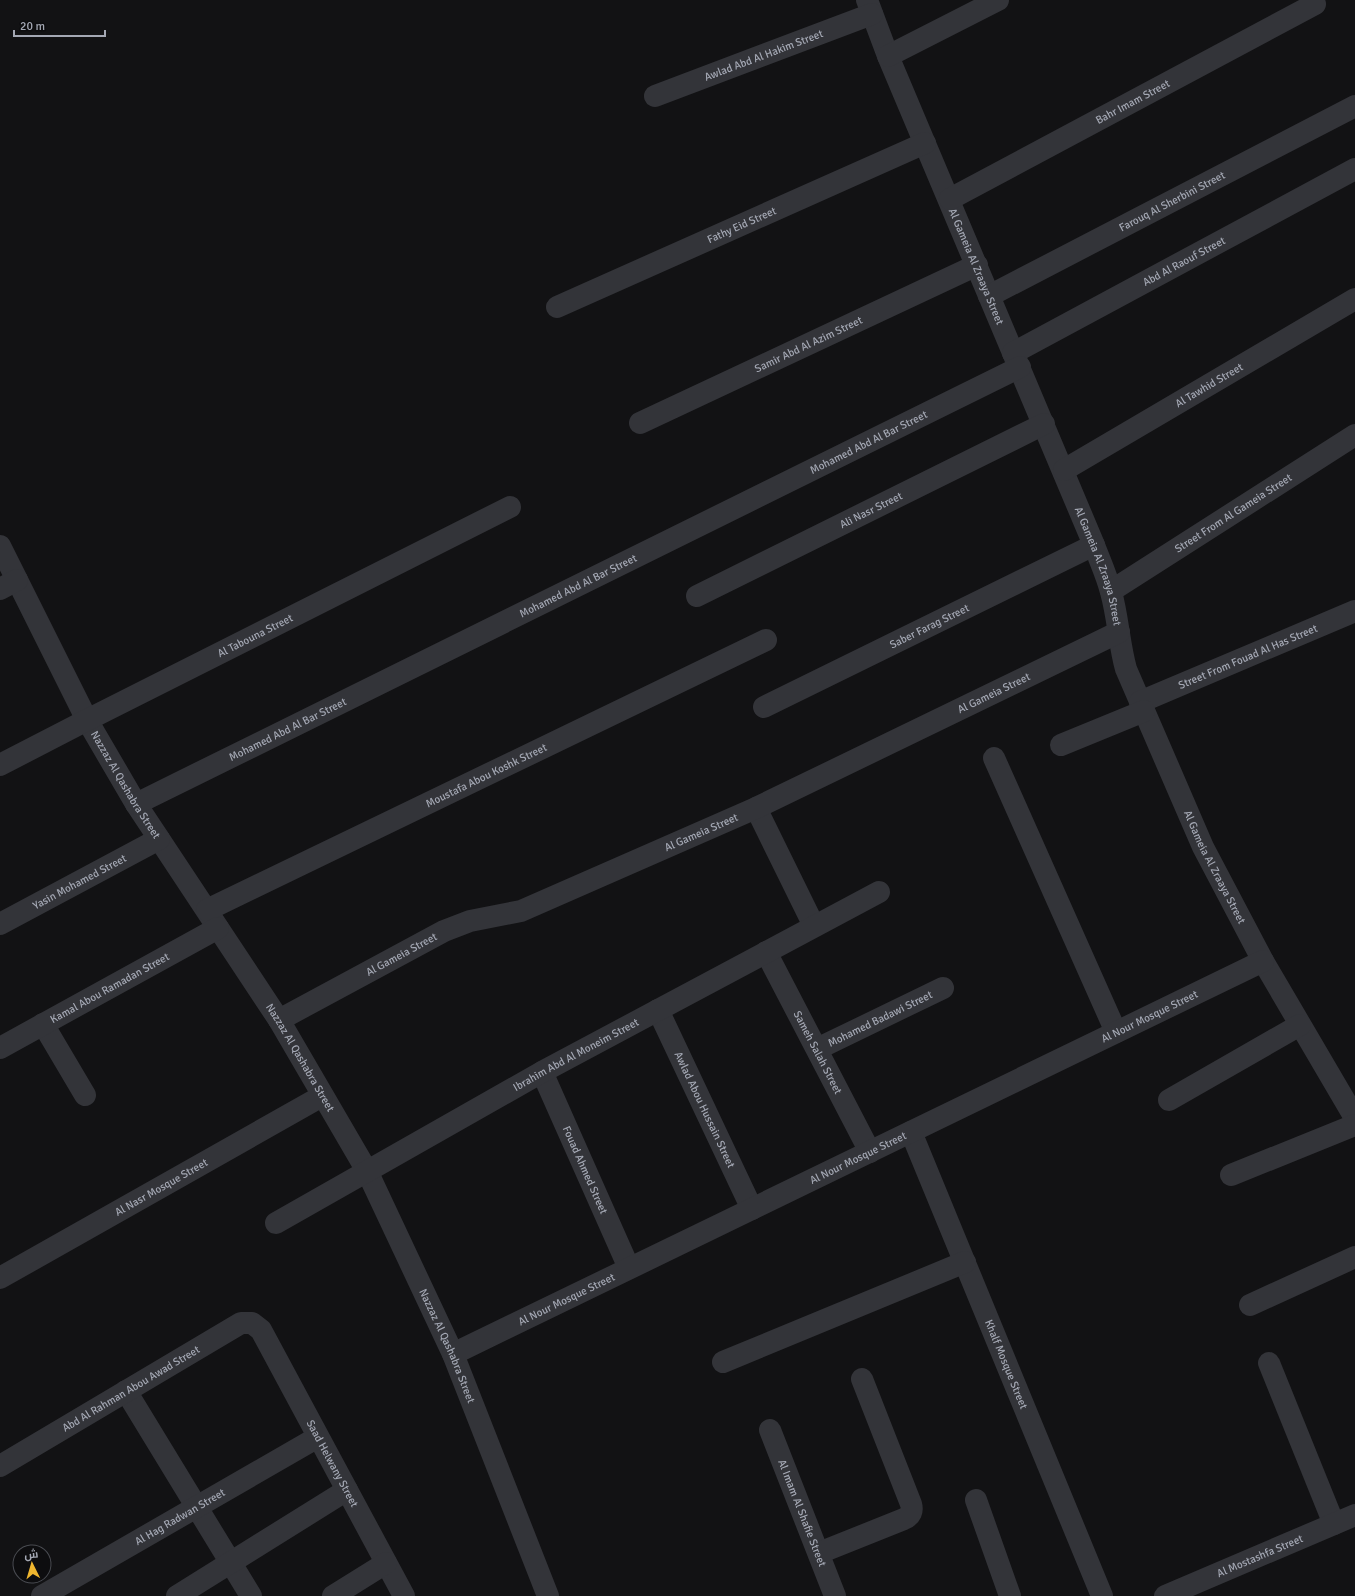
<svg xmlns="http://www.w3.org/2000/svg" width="1355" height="1596" font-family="Signika,Cairo,sans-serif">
<rect width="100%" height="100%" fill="#121214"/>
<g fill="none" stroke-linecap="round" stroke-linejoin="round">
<g stroke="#333439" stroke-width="22">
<path id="s1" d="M867,0L888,56L1094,545C1100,561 1107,576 1111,592C1118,617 1119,644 1126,669L1203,847L1263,961L1355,1118"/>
<polyline points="888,56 998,0"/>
<path id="s2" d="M655,96L872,14"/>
<path id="s3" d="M950,199L1315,4"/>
<path id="s4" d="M989,296L1355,106"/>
<path id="s5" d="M557,307L925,143"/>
<path id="s6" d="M1013,353L1355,169"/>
<path id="s7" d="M640,423L977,265"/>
<path id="s8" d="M1064,470L1355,299"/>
<path id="s9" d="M0,546L87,720L136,804L279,1020L367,1171L453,1354L548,1596"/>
<polyline points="0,589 17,580"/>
<path id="s10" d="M1111,591L1355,435"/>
<path id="s11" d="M697,596L1044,424"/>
<path id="s12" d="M1140,702L1355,611"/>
<path id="s13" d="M764,707L1094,545"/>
<polyline points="1061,745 1144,711"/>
<polyline points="994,758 1116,1032"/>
<path id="s14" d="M0,765L87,720L510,507"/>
<path id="s15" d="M136,804L1020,367"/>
<polyline points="756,808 814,926"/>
<path id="s16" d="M207,910L766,640"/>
<path id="s17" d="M0,924L159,839"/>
<path id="s18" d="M766,952L870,1152"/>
<path id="s19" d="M658,1010L752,1209"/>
<path id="s20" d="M279,1020L444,931L470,921L521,911L756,808L1119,632"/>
<polyline points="43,1024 85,1095"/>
<path id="s21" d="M0,1048L218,928"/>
<path id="s22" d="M817,1049L943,988"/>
<path id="s23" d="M542,1072L629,1268"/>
<polyline points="1169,1100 1300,1025"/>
<path id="s24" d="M911,1132L1102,1596"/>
<polyline points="1231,1175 1355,1125"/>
<path id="s25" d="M276,1223L542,1072L879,892"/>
<path id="s26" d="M0,1278L322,1096"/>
<polyline points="1250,1305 1355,1257"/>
<path id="s27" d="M453,1354L1263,961"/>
<polyline points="723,1362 965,1262"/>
<polyline points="1269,1363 1334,1524"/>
<polyline points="126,1391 251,1596"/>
<path id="s28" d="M770,1430L835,1596"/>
<path id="s29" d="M0,1466L241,1323H252L261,1330L404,1596"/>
<polyline points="976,1500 1010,1596"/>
<path d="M819,1553L904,1519C911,1516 913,1511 911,1504L862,1379"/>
<path id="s30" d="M42,1596L318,1437"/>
<polyline points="177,1596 347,1490"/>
<polyline points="333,1596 386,1563"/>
<path id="s31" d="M1165,1596L1355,1515"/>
</g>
</g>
<g text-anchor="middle" stroke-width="3.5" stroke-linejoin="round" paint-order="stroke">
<g font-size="11" fill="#a4a8b4" stroke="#0d0d0f">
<text dy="4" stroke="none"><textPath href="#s2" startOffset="116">Awlad Abd Al Hakim Street</textPath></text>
<text dy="4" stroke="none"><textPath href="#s3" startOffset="207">Bahr Imam Street</textPath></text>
<text dy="4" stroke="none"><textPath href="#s4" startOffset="206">Farouq Al Sherbini Street</textPath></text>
<text dy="4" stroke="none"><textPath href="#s5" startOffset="202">Fathy Eid Street</textPath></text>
<text dy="4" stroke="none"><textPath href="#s6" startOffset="194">Abd Al Raouf Street</textPath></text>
<text dy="4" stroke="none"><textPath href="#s1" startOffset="288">Al Gameia Al Zraaya Street</textPath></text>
<text dy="4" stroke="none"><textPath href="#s7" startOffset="186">Samir Abd Al Azim Street</textPath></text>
<text dy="4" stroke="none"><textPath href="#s8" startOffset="168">Al Tawhid Street</textPath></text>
<text dy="4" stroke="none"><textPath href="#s15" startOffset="817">Mohamed Abd Al Bar Street</textPath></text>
<text dy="4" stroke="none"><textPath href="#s11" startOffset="194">Ali Nasr Street</textPath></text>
<text dy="4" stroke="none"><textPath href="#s10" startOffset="145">Street From Al Gameia Street</textPath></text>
<text dy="4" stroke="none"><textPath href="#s1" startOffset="612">Al Gameia Al Zraaya Street</textPath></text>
<text dy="4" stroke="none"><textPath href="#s15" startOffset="493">Mohamed Abd Al Bar Street</textPath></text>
<text dy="4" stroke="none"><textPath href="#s13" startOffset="184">Saber Farag Street</textPath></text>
<text dy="4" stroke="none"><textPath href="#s14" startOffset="286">Al Tabouna Street</textPath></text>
<text dy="4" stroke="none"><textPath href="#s12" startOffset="117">Street From Fouad Al Has Street</textPath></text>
<text dy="4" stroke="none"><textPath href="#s20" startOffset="788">Al Gameia Street</textPath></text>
<text dy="4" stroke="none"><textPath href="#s15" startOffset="169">Mohamed Abd Al Bar Street</textPath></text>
<text dy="4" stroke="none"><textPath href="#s16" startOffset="310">Moustafa Abou Koshk Street</textPath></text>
<text dy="4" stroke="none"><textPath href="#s9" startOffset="270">Nazzaz Al Qashabra Street</textPath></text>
<text dy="4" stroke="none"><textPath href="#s20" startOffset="464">Al Gameia Street</textPath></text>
<text dy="4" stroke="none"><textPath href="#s1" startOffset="936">Al Gameia Al Zraaya Street</textPath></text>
<text dy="4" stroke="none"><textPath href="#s17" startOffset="90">Yasin Mohamed Street</textPath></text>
<text dy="4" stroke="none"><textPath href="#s20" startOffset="139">Al Gameia Street</textPath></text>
<text dy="4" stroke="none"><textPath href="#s21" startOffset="125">Kamal Abou Ramadan Street</textPath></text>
<text dy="4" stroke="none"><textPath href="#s27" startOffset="774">Al Nour Mosque Street</textPath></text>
<text dy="4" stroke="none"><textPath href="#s22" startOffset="70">Mohamed Badawi Street</textPath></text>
<text dy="4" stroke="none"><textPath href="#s18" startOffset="113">Sameh Salah Street</textPath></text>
<text dy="4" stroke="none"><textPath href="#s25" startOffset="344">Ibrahim Abd Al Moneim Street</textPath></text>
<text dy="4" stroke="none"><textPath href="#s9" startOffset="594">Nazzaz Al Qashabra Street</textPath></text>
<text dy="4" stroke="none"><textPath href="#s19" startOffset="110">Awlad Abou Hussain Street</textPath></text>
<text dy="4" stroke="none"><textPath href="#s27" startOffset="450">Al Nour Mosque Street</textPath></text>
<text dy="4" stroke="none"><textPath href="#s23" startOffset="107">Fouad Ahmed Street</textPath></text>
<text dy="4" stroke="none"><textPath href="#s26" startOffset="185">Al Nasr Mosque Street</textPath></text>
<text dy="4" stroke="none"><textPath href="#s27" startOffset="126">Al Nour Mosque Street</textPath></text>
<text dy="4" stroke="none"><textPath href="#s9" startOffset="918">Nazzaz Al Qashabra Street</textPath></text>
<text dy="4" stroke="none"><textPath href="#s24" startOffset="251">Khalf Mosque Street</textPath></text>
<text dy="4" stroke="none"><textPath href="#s29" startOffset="152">Abd Al Rahman Abou Awad Street</textPath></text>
<text dy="4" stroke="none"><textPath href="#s29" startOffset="454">Saad Helwany Street</textPath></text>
<text dy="4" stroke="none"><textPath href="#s28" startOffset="89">Al Imam Al Shafie Street</textPath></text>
<text dy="4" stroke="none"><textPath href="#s30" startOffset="159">Al Hag Radwan Street</textPath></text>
<text dy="4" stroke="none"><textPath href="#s31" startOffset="103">Al Mostashfa Street</textPath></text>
</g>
</g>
<g transform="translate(32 1564) rotate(355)"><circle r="19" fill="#0d0d0f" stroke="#494b51"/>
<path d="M0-3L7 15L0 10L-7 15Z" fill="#efb62f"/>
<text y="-6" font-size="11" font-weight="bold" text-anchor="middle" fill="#a4a8b4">ش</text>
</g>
<path d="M14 30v6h91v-6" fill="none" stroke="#a4a8b4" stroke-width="2"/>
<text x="20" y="30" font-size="12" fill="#a4a8b4" stroke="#0d0d0f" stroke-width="3" paint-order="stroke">20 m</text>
</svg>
